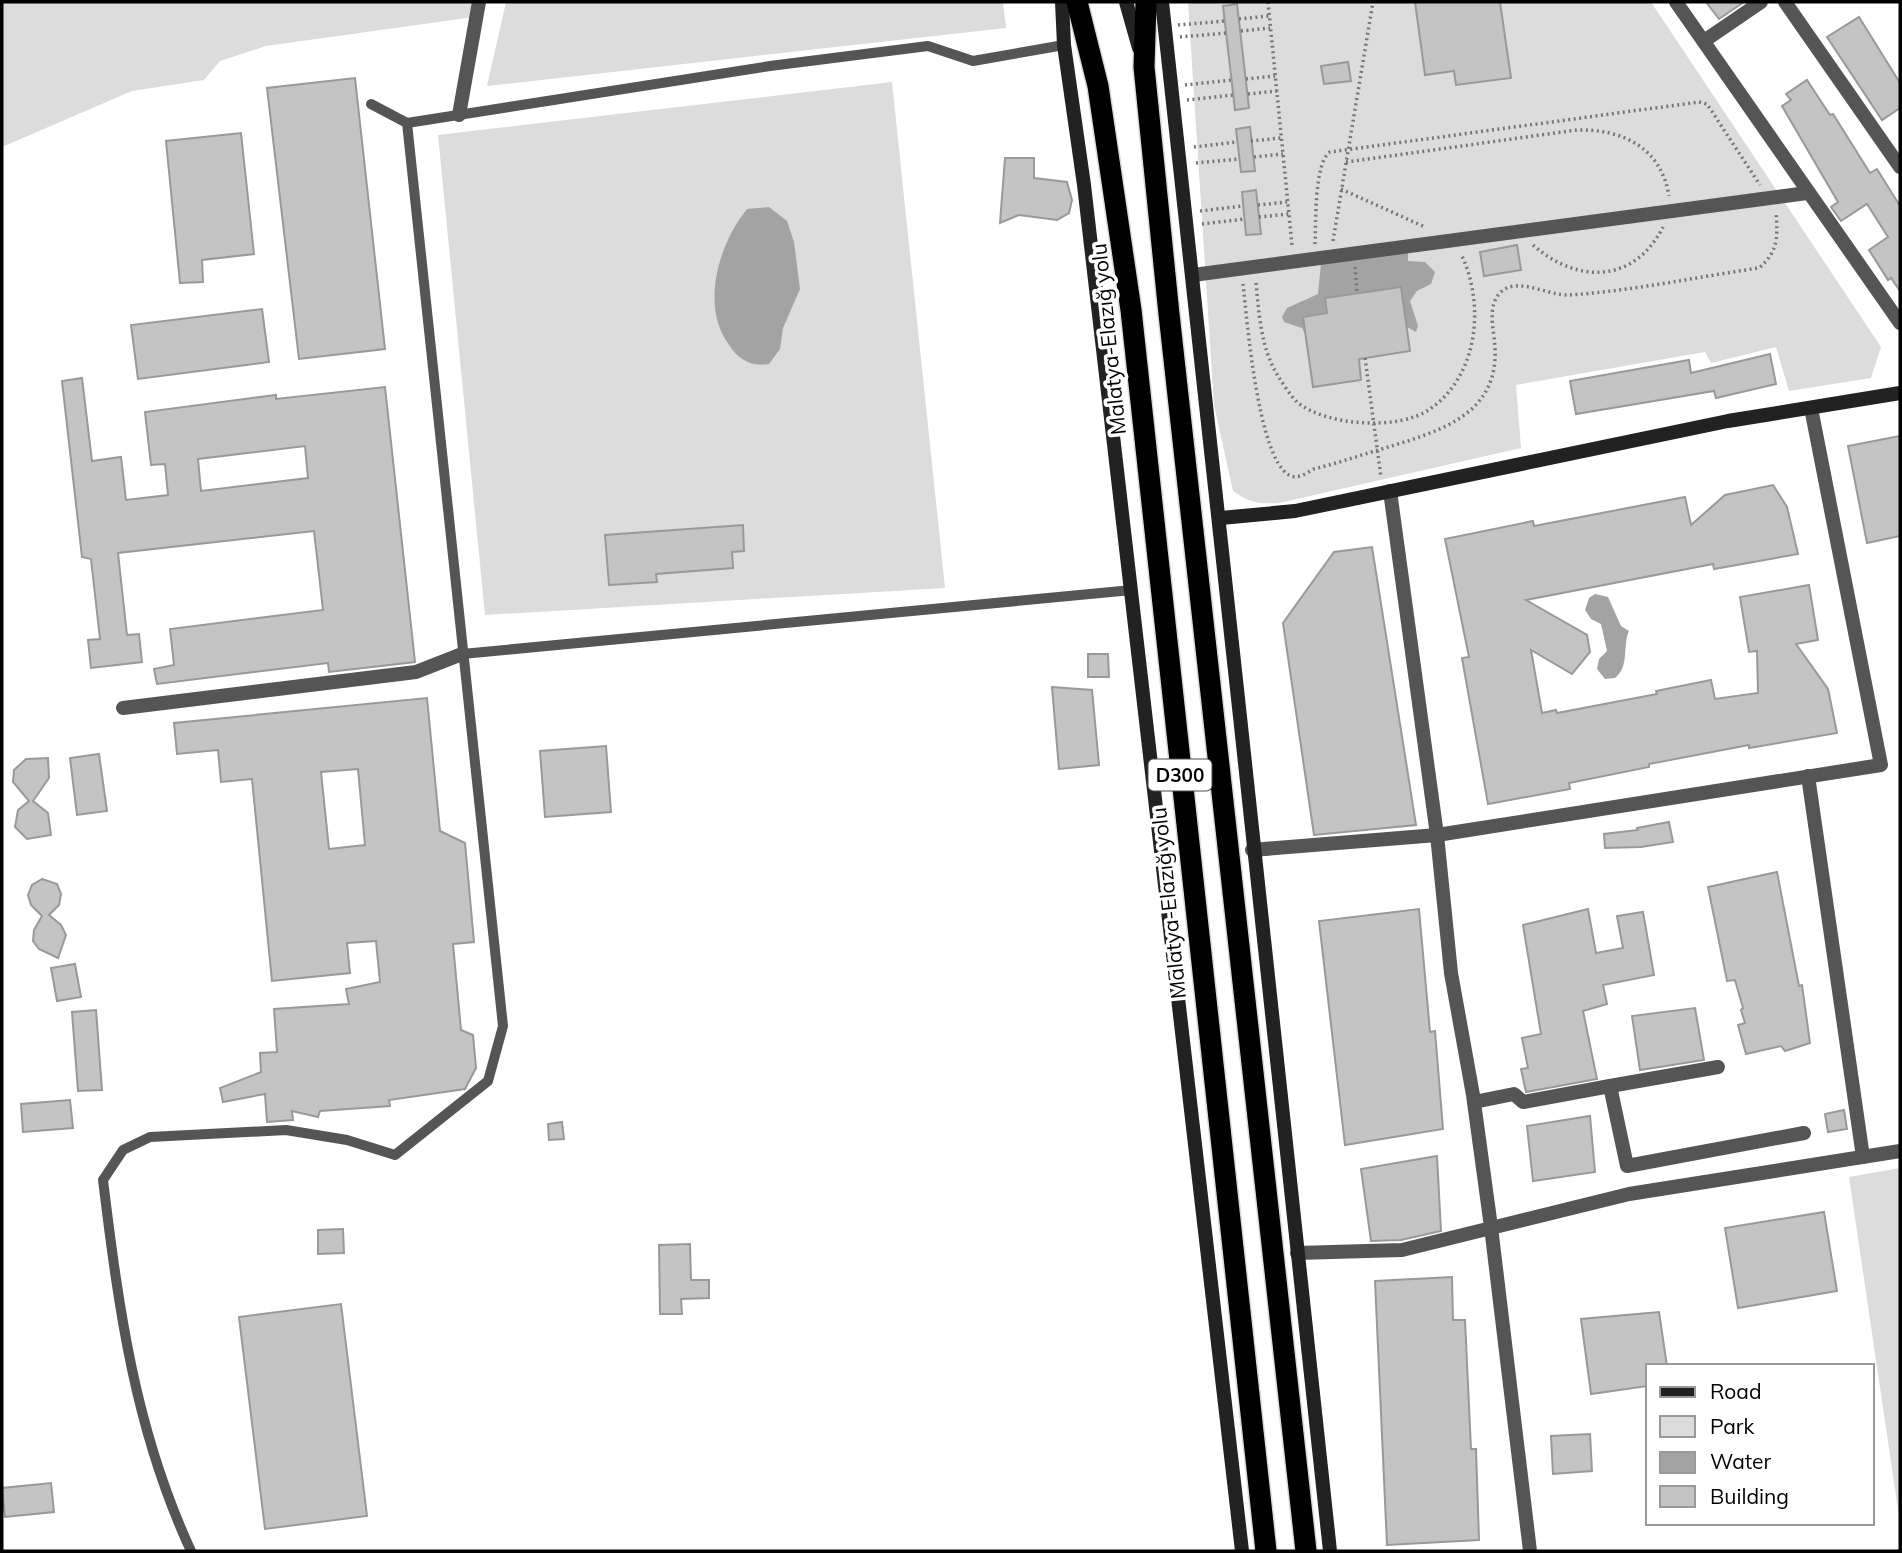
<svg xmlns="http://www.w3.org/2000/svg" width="1902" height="1553" font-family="Mulish,sans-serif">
<rect width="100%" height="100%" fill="#fff"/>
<g fill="#dcdcdc">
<polygon points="2,2 472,2 474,17 266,46 220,61 204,80 132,91 2,147"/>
<polygon points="506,2 1003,2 1006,28 487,86"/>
<path d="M1188,2H1651L1881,347L1871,378L1789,391L1776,347L1711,363L1705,352L1516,385L1521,448L1279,503C1259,504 1249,503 1233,491L1214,405Z"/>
<polygon points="892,82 945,588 485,615 438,135"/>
<polygon points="1900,1168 1900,1523 1849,1177"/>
</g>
<g fill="#a3a3a3">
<path d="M769,207L787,221L794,242L800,289L783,328L780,349L769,364C751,367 739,360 729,345C700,306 719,243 747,209Z"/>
<polygon points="1408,251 1408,261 1425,262 1435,272 1431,284 1417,291 1410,301 1418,326 1416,332 1407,327 1401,287 1325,298 1327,313 1303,317 1305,334 1302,328 1284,322 1282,317 1287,308 1318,294 1321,263"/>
<path d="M1595,594L1608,597L1621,626L1629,631C1622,647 1630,666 1615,678L1605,679L1597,669L1599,659L1607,651L1601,624L1591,619L1585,610L1589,598Z"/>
</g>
<g fill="#c4c4c4" stroke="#999" stroke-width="2" fill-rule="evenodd">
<polygon points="1415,2 1500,2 1511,78 1456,85 1454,71 1425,75"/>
<polygon points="1706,2 1744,2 1719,19"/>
<polygon points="1237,4 1249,108 1235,110 1223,6"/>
<polygon points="1859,17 1900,83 1900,108 1882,120 1827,37"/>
<polygon points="1348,62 1351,81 1324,84 1321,66"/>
<polygon points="355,78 385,349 299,359 267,88"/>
<polygon points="1807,80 1830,115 1833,114 1870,173 1877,169 1900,206 1900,291 1891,278 1888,280 1869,250 1888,237 1867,204 1841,221 1831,207 1838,202 1782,106 1791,100 1786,94"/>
<polygon points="1250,127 1255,171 1241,172 1236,129"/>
<polygon points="241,133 254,254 202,260 203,282 180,283 166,141"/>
<polygon points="1005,158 1034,158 1034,178 1067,182 1072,200 1069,213 1057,220 1019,215 1000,223"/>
<polygon points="1256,190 1261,234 1246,235 1242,192"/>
<polygon points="1517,245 1521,270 1484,276 1480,252"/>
<polygon points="1401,287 1410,351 1359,359 1361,380 1313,387 1303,317 1327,313 1325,298"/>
<polygon points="262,309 269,362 138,379 131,325"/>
<polygon points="1770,354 1776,384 1716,398 1714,391 1576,414 1570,381 1689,360 1691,373"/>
<path d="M82,378L92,461L121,457L126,500L168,495L165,464L151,465L145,412L276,395V399L385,387L415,662L329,672L328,663L157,684L154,669L174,665L170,629L323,610L314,531L118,553L127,635L139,634L142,662L91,668L88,640L100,639L91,559L82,557L62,381ZM305,446L308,478L201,491L198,459Z"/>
<polygon points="1900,436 1900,536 1867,543 1848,446"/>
<polygon points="1773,485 1787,507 1798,554 1714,569 1713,564 1526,600 1587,635 1590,652 1572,674 1531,650 1542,713 1556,710 1557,713 1657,694 1656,691 1711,680 1715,699 1758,693 1757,651 1749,652 1740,597 1809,585 1818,640 1796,644 1828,689 1837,733 1749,748 1749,745 1649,764 1649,767 1569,783 1570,789 1488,804 1462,658 1469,657 1445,539 1533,521 1534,526 1685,497 1691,525 1725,495"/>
<polygon points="743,525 744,551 732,552 733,568 656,574 657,582 609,585 605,535"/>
<polygon points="1372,547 1416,825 1314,835 1283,623 1334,552"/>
<polygon points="1088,654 1108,654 1109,677 1088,677"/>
<polygon points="1052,687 1092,690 1099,765 1059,769"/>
<path d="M427,698L440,831L465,843L474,942L453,944L461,1030L473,1035L476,1068L465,1089L389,1100L390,1106L320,1111L318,1117L292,1111L293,1120L267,1122L265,1094L223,1102L220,1088L261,1072L260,1053L277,1052L274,1009L349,1004L346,989L380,982L376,941L347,943L350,973L272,981L252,779L221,782L218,750L177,754L174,723ZM358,769L365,845L329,849L321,772Z"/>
<polygon points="606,746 611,812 545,817 540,751"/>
<polygon points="99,754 107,811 77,815 70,758"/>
<polygon points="48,758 49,778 33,801 48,813 51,835 27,839 15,827 18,810 29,801 13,782 14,770 26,759"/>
<polygon points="1669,822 1673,842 1641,847 1605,848 1604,834 1638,830 1637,828"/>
<polygon points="1777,872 1799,986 1802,985 1810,1043 1785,1051 1781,1046 1746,1054 1738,1025 1745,1023 1741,1010 1743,1008 1735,980 1727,981 1708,887"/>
<polygon points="42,879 57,884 61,894 59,905 49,915 61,925 66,935 58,958 39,949 33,941 34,930 42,916 31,905 28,895 32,885"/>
<polygon points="1419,909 1430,1032 1435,1031 1443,1129 1345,1145 1319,921"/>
<polygon points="1588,909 1596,953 1623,948 1617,916 1643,912 1654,975 1603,985 1607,1004 1583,1011 1597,1079 1526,1092 1521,1069 1528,1068 1522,1038 1541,1034 1523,925"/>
<polygon points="75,964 81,997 57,1001 51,968"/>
<polygon points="1695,1008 1704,1060 1640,1070 1632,1016"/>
<polygon points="96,1010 102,1090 78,1091 72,1012"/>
<polygon points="70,1100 73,1128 23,1132 21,1104"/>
<polygon points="1844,1110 1847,1129 1828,1132 1825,1114"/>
<polygon points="1590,1116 1595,1172 1533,1181 1527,1126"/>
<polygon points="562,1122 564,1139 549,1140 548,1124"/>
<polygon points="1437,1156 1441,1231 1401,1240 1371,1241 1361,1169"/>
<polygon points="1824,1212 1837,1291 1738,1308 1725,1228"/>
<polygon points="343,1229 344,1253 318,1254 318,1230"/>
<polygon points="690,1244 691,1280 709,1280 709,1298 681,1299 682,1314 660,1314 659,1245"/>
<polygon points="1452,1277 1453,1320 1465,1320 1471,1449 1476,1449 1479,1540 1387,1545 1375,1281"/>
<polygon points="341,1304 367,1516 265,1529 239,1317"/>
<polygon points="1659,1312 1667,1366 1648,1366 1648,1386 1591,1394 1581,1319"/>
<polygon points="1590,1434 1592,1471 1553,1474 1551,1436"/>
<polygon points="51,1483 54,1512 5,1517 2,1488"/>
</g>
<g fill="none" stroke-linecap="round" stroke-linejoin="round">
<defs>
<g id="highway">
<polyline points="1077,2 1098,86 1131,310 1266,1551"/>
<polyline points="1146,2 1144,67 1169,314 1306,1551"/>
</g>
</defs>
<use href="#highway" stroke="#dbdbdb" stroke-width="24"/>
<g stroke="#777" stroke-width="3.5" stroke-dasharray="2 3.5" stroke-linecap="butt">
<polyline points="1268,2 1292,245"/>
<polyline points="1239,19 1269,16"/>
<polyline points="1178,25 1225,21"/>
<polyline points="1241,31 1270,28"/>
<polyline points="1180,37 1226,33"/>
<polyline points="1246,79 1275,76"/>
<polyline points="1185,85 1232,80"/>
<polyline points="1248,94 1277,91"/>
<polyline points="1187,100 1233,95"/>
<polyline points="1251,141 1281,138"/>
<polyline points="1194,147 1237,142"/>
<polyline points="1254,157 1283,154"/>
<path d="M1346,162L1577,130C1622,129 1661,147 1669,196"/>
<polyline points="1196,163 1239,159"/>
<polyline points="1341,189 1425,227"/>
<polyline points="1258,205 1287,202"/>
<polyline points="1200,211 1243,206"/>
<polyline points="1259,217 1289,214"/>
<polyline points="1202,224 1245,219"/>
<polyline points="1333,241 1373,2"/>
<path d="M1315,244C1316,225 1314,162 1330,152L1699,102L1707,104L1760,185"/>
<path d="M1533,245C1577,284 1634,284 1663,227"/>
<polyline points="1355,267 1357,293"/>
<path d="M1256,283C1259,314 1261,349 1278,376C1283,384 1290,395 1297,402C1326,426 1399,431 1430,409C1479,375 1485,303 1461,254"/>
<path d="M1243,284C1247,320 1258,458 1289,475C1298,480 1306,473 1314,469C1338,463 1361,455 1385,448C1437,432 1499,416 1495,347C1494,329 1486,305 1502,291C1519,277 1549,296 1569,295C1632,291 1696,277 1759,268C1778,252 1778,237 1776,213"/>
<polyline points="1365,358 1381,477"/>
</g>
<g stroke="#555" stroke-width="10">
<polyline points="407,123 770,66 928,46 973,61 1064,45"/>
<polyline points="462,654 1132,590"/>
<path d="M191,1551C135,1430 119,1311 103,1180L123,1150L150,1137L286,1130L347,1140L395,1155L488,1081L503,1026L407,123L371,104"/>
</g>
<g stroke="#555" stroke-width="14">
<polyline points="1676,2 1900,323"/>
<polyline points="1785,2 1900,167"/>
<polyline points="1704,41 1761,2"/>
<polyline points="459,115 479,2"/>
<polyline points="1193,275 1807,193"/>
<polyline points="1390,491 1437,835 1451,973 1473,1095 1491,1227 1530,1551"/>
<polyline points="123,708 416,672 462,654"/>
<polyline points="1808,776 1863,1157"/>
<polyline points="1252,850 1437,835 1881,765 1811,408"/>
<polyline points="1610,1086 1718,1067"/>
<polyline points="1474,1102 1514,1094 1523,1102 1610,1086 1627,1166 1804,1133"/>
<polyline points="1297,1253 1402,1250 1629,1194 1900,1151"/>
</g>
<g stroke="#222" stroke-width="14">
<polyline points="1062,2 1064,45 1084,185 1242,1551"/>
<polyline points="1126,2 1139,48"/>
<path d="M1162,2C1220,518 1273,1035 1330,1551"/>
<polyline points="1221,518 1295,511 1728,421 1900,393"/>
</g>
<use href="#highway" stroke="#000" stroke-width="21"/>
</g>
<g text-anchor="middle" stroke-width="7" stroke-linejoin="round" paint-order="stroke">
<rect fill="#fff" stroke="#4c4c4c" stroke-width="2" x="1148.5" y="759.5" width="63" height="31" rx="5"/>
<g font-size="19" font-weight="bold" fill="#000">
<text x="1180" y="782">D300</text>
</g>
<g font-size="21" fill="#000" stroke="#fff">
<text transform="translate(1109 339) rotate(-96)" y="7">Malatya-Elazığ yolu</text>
<text transform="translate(1169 903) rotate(-96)" y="7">Malatya-Elazığ yolu</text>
</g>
</g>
<rect width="1902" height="1553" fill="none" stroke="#000000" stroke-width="7"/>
<rect x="1646" y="1364" width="228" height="161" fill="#ffffff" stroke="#999999" stroke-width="2"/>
<rect x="1660" y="1387" width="35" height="10" fill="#222222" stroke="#999999" stroke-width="2"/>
<text x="1710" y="1399" font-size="21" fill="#000000">Road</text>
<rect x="1660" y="1416" width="35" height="21" fill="#dcdcdc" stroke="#999999" stroke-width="2"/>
<text x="1710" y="1434" font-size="21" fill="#000000">Park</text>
<rect x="1660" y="1452" width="35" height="21" fill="#a3a3a3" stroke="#999999" stroke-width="2"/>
<text x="1710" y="1469" font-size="21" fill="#000000">Water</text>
<rect x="1660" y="1486" width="35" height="21" fill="#c4c4c4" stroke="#999999" stroke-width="2"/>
<text x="1710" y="1504" font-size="21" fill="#000000">Building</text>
</svg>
